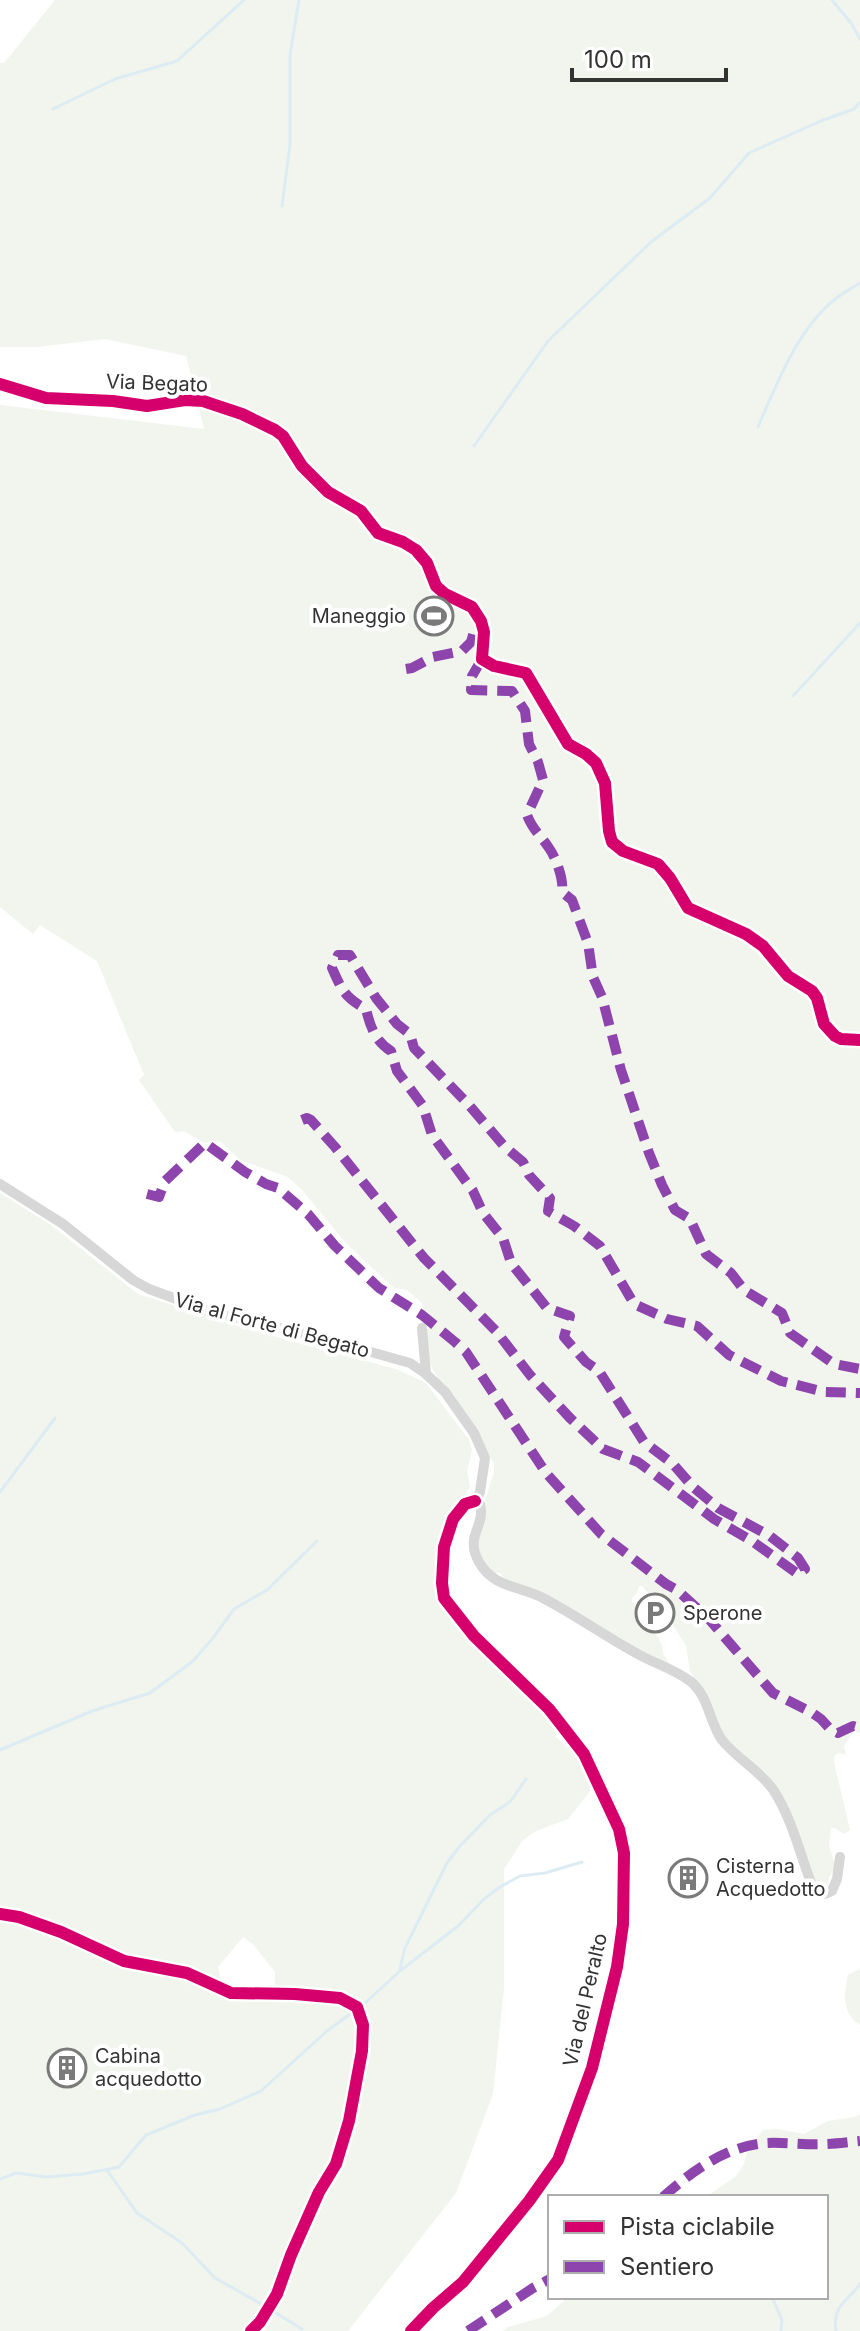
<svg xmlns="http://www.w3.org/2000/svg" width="860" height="2331" font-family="Inter,sans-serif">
<rect width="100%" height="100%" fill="#fff"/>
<g fill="#f1f5ed" fill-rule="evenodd">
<polygon points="55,0 860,0 860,1733 854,1731 844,1746 846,1755 839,1753 835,1755 834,1762 850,1830 844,1834 835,1828 831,1828 829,1845 836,1868 829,1877 828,1888 822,1891 813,1878 783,1797 727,1742 712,1707 690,1671 686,1646 672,1623 642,1586 639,1586 637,1593 632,1598 632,1601 657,1636 662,1645 663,1653 674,1671 506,1581 500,1573 490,1573 484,1565 477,1543 486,1511 485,1501 494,1472 494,1464 473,1424 437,1377 428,1360 426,1332 432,1320 423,1309 422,1303 407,1290 394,1288 367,1263 344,1241 303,1191 288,1177 240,1160 221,1142 214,1141 204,1143 184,1131 175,1132 139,1080 144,1075 97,961 40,925 33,934 0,907 0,405 204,429 186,356 105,339 37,347 0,347 0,63 4,63"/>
<path d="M0,1193L51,1225L138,1294L244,1328L396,1369L426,1383L469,1440L472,1450L467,1471L470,1487L445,1530L436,1553L437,1597L443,1607L481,1649L522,1684L560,1729L555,1736L582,1761L590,1774V1791L568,1819L536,1831L523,1840L504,1869V1988L493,2094L456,2193L348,2331H0ZM243,1937L253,1944L275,1972V1998L224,1995L218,1967Z"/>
<path d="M860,1969V2025C841,2012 844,1995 848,1975Z"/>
<polygon points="860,2114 860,2331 503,2331 508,2327 547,2316 568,2297 826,2297 826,2197 697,2197 710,2194 736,2176 744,2164 747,2151 763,2130 777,2129 804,2134 828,2121 855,2117"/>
</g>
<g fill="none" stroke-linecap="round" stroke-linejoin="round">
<g stroke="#ddebf3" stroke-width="3">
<polyline points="832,0 851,23 860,39"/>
<polyline points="53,109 115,79 177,61 244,0"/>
<polyline points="282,206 290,145 290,55 299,0"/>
<path d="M758,427C776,385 798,329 834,300C842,293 852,288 860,283"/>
<polyline points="474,446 548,341 651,242 710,198 749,153 821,121 854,109 860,102"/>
<polyline points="793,696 860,623"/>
<polyline points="0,1492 55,1418"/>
<polyline points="0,1750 92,1711 150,1693 193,1661 213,1638 234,1609 267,1590 317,1541"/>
<polyline points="400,1969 405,1948 447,1863 459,1847 490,1815 510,1802 526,1779"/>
<polyline points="107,2170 137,2213 182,2243 215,2278 265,2306"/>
<polyline points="0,2179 16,2173 47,2177 83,2174 119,2167 146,2135 195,2115 220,2109 261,2091 327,2031 364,2004 400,1971 458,1926 484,1899 500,1887 520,1876 545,1873 582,1862"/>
<polyline points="772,2297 782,2320 781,2331"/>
<polyline points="271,2310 302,2329"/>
<path d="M836,2331C832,2305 847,2302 860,2284"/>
</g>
<g stroke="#d7d7d7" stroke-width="10">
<polyline points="0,384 46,398 113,401 147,406 185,400 203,401 242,414 275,430 283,436 302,466 328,492 361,511 378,533 403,542 416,550 427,563 436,586 445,594 472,607 481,621 484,632 482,659 494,666 526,673 568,744 586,754 596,763 600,772 605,783 609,831 612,842 623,851 658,864 670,878 688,908 746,934 763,946 788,976 812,991 817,998 824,1024 835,1036 841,1039 860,1040"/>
<polyline points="0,1184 63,1224 133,1280 149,1289 212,1312 321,1338 410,1363 426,1374 445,1392 474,1433 485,1458 480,1492 475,1501"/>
<polyline points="422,1328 426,1374"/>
<path d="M475,1501L480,1504C486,1527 464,1535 479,1562C493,1587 518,1586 541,1597C574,1614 603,1635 636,1653C653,1663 674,1669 690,1681C709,1696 709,1722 722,1740C737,1759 761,1771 774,1791C793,1821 800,1855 813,1888L825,1894L832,1891L837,1879L840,1857"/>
<polyline points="0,1914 19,1917 61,1932 124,1961 187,1973 231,1993 295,1994 340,1998 357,2007 363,2025 362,2051 349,2121 336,2164 319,2192 291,2255 277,2294 260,2322 251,2331"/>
<polyline points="411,2331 433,2308 463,2282 529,2201 558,2160 592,2068 617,1967 623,1924 624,1853 619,1829 584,1754 549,1709 474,1636 444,1598 442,1583 444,1547 453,1519 465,1504 475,1501"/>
</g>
<g stroke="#8e44ad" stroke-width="10" stroke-dasharray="20 10" stroke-linecap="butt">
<path d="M482,659L472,676L471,690L512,691L525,711L529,744L538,762L543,780L527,815C532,829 541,836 549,848C556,858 564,879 562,892L572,900L588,943L593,977L602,997L621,1070L649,1153L662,1185L675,1210L690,1219L706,1254L731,1273L744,1290L782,1313L790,1333L834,1364L860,1369"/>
<polyline points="406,669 412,668 433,657 462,651 471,642 475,628 482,625"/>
<path d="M302,1120L307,1118L311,1120L335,1147L424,1258L496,1331L530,1375L570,1418L603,1449L638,1462L714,1519L752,1541L798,1574L805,1569L798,1558L770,1536L718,1508L693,1487L673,1464L644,1442L599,1371L586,1362L564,1337L570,1316L547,1308L511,1263L503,1238L483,1213L473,1191L432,1135L423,1106L397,1071L391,1051C375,1041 370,1026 366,1009C344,997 342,990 332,968L338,955H350L376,998L397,1024L410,1034L414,1048L468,1104L504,1146L523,1162L529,1175L550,1198L548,1211L574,1226L600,1246L634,1304L667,1319L697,1326L729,1355L781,1381L825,1392L860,1393"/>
<polyline points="147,1194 159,1197 165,1181 205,1143 245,1172 266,1184 278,1188 308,1214 335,1246 379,1288 422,1315 455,1342 466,1352 546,1473 601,1534 666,1584 677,1590 708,1618 773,1693 811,1712 821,1719 830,1729 838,1733 853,1726 860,1728"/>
<path d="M663,2197C692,2171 726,2146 766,2143C785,2142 804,2145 823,2144C835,2144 848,2142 860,2141"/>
<polyline points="468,2331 533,2288 550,2279"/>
</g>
<defs>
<g id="cycleway">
<polyline points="0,384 46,398 113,401 147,406 185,400 203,401 242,414 275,430 283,436 302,466 328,492 361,511 378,533 403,542 416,550 427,563 436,586 445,594 472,607 481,621 484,632 482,659 494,666 526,673 568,744 586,754 596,763 600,772 605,783 609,831 612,842 623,851 658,864 670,878 688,908 746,934 763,946 788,976 812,991 817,998 824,1024 835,1036 841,1039 860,1040"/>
<polyline points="0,1914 19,1917 61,1932 124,1961 187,1973 231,1993 295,1994 340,1998 357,2007 363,2025 362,2051 349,2121 336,2164 319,2192 291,2255 277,2294 260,2322 251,2331"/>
<polyline points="411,2331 433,2308 463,2282 529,2201 558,2160 592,2068 617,1967 623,1924 624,1853 619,1829 584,1754 549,1709 474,1636 444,1598 442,1583 444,1547 453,1519 465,1504 475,1501"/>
</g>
</defs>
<use href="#cycleway" stroke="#fff" stroke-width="17"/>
<use href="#cycleway" stroke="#d6006c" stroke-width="12"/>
</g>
<defs>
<symbol id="stadium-ring" viewBox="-11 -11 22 22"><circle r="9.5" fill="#fff" stroke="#7a7a7a" stroke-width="1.5"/><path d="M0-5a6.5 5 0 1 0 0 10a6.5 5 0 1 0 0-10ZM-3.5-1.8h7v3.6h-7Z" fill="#7a7a7a"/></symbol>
<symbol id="parking-ring" viewBox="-11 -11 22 22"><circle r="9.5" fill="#fff" stroke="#7a7a7a" stroke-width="1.5"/><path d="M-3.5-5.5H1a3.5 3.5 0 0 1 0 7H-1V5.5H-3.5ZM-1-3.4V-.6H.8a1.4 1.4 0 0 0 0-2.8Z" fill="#7a7a7a"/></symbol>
<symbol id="building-ring" viewBox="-11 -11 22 22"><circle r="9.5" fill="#fff" stroke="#7a7a7a" stroke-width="1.5"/><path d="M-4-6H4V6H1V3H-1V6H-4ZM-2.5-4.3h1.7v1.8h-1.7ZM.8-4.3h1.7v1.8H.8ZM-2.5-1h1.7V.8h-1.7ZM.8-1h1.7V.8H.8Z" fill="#7a7a7a"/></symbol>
</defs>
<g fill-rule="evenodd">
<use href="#stadium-ring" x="412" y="594" width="44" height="44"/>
<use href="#parking-ring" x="633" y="1591" width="44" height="44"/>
<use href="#building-ring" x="666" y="1856" width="44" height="44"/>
<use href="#building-ring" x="45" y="2046" width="44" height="44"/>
</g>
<g text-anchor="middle" stroke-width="8" stroke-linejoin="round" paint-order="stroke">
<g font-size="20" fill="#333" stroke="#fff">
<text transform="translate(157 383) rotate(2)" y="7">Via Begato</text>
<text transform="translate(272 1325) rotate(15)" y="7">Via al Forte di Begato</text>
<text transform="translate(585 2000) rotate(-77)" y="7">Via del Peralto</text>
</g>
<g font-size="20" fill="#333" stroke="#fff" text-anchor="start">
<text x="406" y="623" text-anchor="end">Maneggio</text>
<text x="683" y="1620">Sperone</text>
<text x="716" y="1873">Cisterna<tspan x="716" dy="23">Acquedotto</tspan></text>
<text x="95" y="2063">Cabina<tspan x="95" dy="23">acquedotto</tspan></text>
</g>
</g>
<rect x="548" y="2195" width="280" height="104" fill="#ffffff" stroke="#adadad" stroke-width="2"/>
<rect x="564" y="2221" width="40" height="12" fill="#d6006c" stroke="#adadad" stroke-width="2"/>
<text x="620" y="2235" font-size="24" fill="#333333">Pista ciclabile</text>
<rect x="564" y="2261" width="40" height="12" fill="#8e44ad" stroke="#adadad" stroke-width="2"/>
<text x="620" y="2275" font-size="24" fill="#333333">Sentiero</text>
<path d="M572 68v12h154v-12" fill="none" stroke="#333333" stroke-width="4"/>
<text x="584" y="68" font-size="24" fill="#333333" stroke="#ffffff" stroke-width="6" paint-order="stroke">100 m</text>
</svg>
